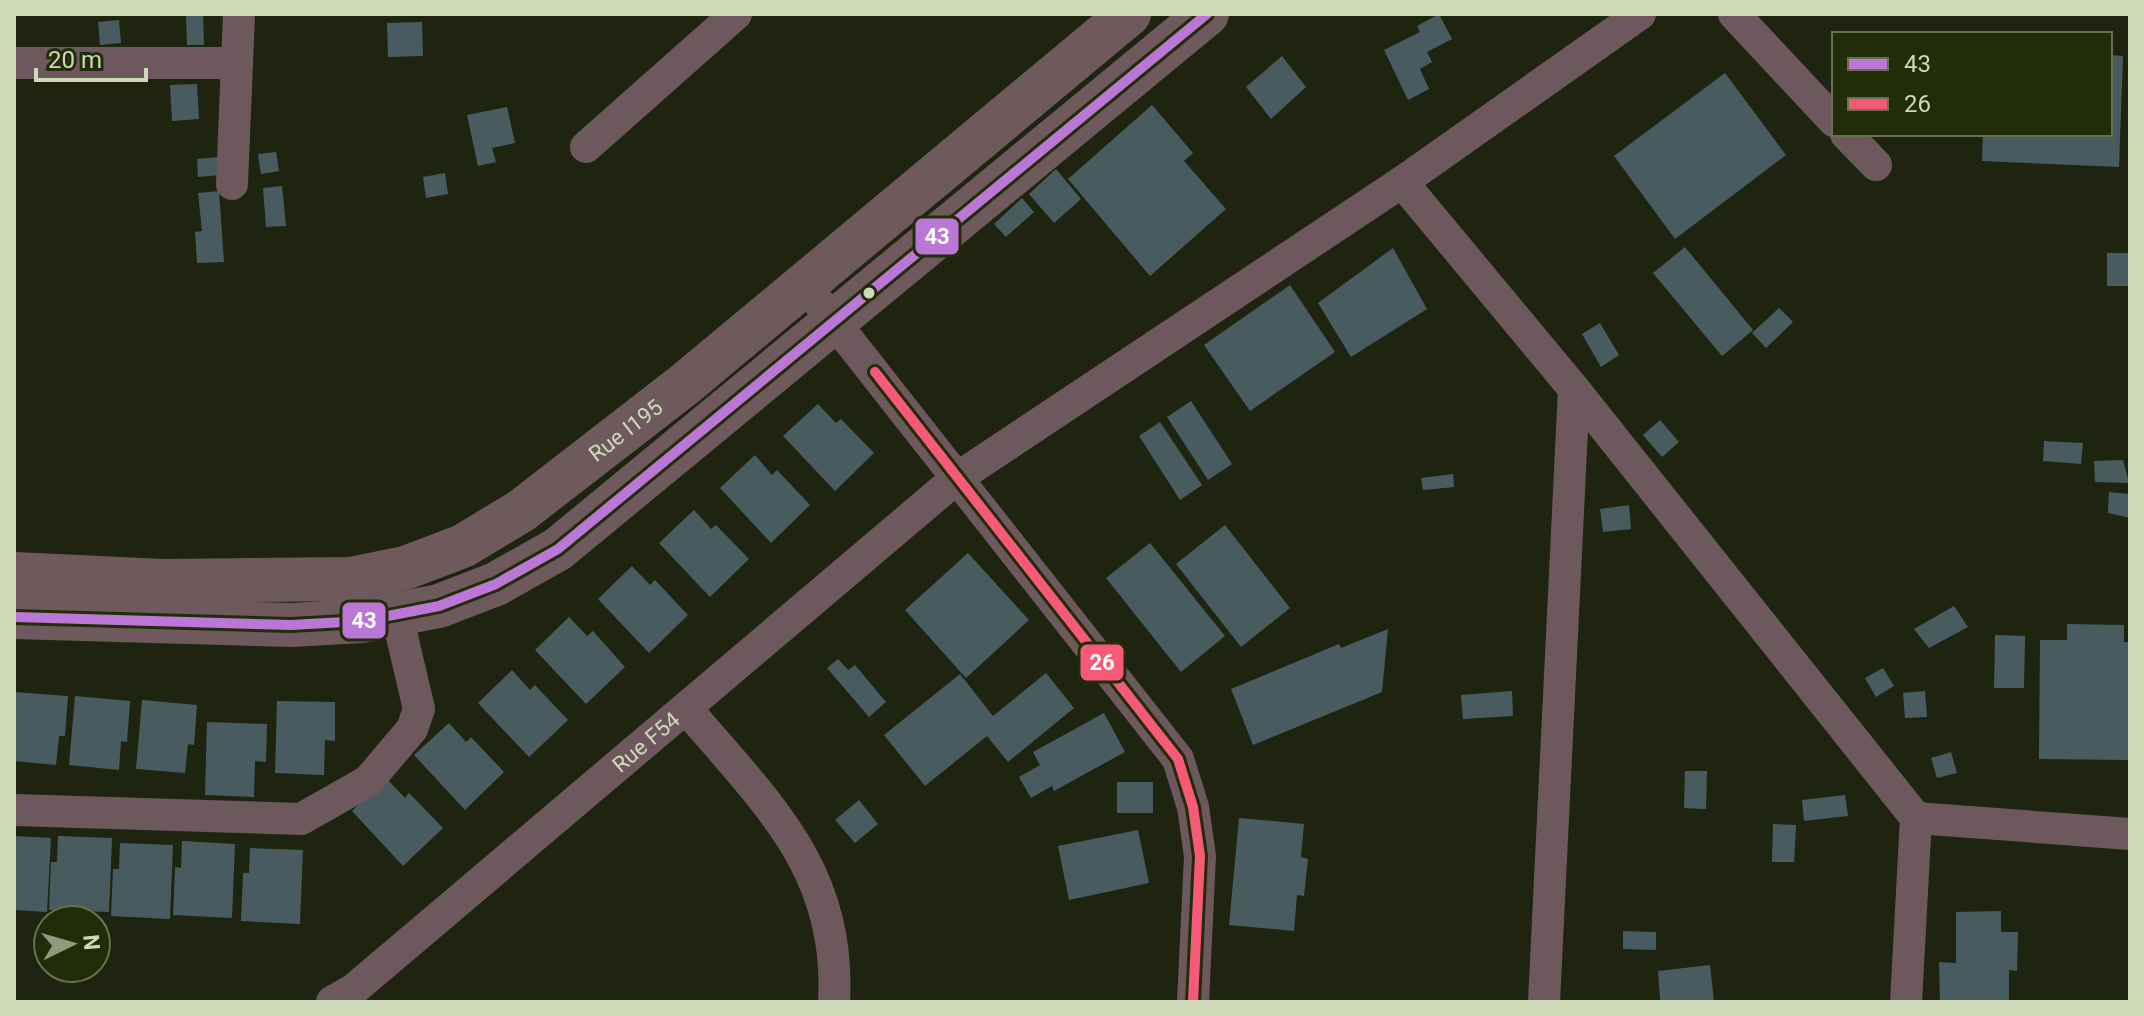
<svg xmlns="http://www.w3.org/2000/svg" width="2144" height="1016" font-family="Roboto,sans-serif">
<rect width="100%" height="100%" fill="#1f2411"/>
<g fill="#485c5f">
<polygon points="203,14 204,45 187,45 186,15"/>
<polygon points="1439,14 1452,39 1427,52 1432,62 1420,69 1429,89 1408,100 1384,50 1420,32 1417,26"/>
<polygon points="119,20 121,43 100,45 98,22"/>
<polygon points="422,22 423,56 388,57 387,23"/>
<polygon points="2110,55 2123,56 2119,167 1982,161 1983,134 2110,134"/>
<polygon points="1282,56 1306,87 1271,119 1246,87"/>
<polygon points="1725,73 1786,155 1675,239 1614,156"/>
<polygon points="197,84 199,119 172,121 170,85"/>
<polygon points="1152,105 1193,153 1184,161 1226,209 1150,276 1068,179"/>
<polygon points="507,107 515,143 492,148 496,162 478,166 467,115"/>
<polygon points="276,152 279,171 261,174 258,154"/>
<polygon points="218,157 220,175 198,177 197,159"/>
<polygon points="1056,169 1081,199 1054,223 1029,194"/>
<polygon points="445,173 448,194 426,198 423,177"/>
<polygon points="282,186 286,226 266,227 263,188"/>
<polygon points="219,191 224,262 197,263 195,232 202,231 198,193"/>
<polygon points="1022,198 1034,212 1006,237 994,224"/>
<polygon points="1685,247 1753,330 1722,356 1653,273"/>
<polygon points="1393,248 1427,309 1351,357 1318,303"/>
<rect x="2107" y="253" width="23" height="33"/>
<polygon points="1290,285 1335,352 1250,411 1204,345"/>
<polygon points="1779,308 1793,322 1766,348 1752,333"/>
<polygon points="1600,323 1619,355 1601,367 1582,334"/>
<polygon points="1191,401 1232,464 1208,480 1167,417"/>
<polygon points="818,404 836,423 841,419 874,453 835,491 783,436"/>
<polygon points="1660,420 1679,442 1662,457 1643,435"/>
<polygon points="1160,422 1202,485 1180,500 1139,436"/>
<polygon points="2044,441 2083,443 2081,464 2043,461"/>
<polygon points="755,455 772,475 777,470 810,505 771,543 720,488"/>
<polygon points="2123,460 2129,483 2095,482 2094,461"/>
<polygon points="1453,474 1454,487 1423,490 1421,478"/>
<polygon points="2109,492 2130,494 2130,518 2108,513"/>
<polygon points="1629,505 1631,529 1603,532 1600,509"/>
<polygon points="694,510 711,529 716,525 749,559 710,597 659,543"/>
<polygon points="1225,525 1290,608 1241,647 1176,564"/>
<polygon points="1150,543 1225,636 1181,672 1106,578"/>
<polygon points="968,553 1029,620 966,678 905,610"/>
<polygon points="632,566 650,585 655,580 688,615 649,653 598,599"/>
<polygon points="1954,606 1968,627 1929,648 1914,629"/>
<polygon points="569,617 587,636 593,631 625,667 586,704 535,650"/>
<polygon points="2067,624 2124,625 2124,642 2130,642 2130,760 2039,759 2040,640 2067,640"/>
<polygon points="1388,629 1382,692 1253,745 1231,689 1339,644 1341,648"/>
<polygon points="1995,635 2025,636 2024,688 1994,688"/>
<polygon points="838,659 848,670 855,665 886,702 869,717 827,668"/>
<polygon points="1883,668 1894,686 1876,697 1865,678"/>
<polygon points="512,670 530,690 535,685 568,720 529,757 478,703"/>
<polygon points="1046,673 1074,708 1008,762 987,736 925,786 884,735 960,674 993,716"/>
<polygon points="1512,691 1513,716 1463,719 1461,695"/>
<polygon points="1925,691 1927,717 1905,718 1903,693"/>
<polygon points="14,692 68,696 65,736 59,736 56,765 14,761"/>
<polygon points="75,696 130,701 127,742 121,741 119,770 69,765"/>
<polygon points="142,700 197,705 194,745 188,744 185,773 136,769"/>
<polygon points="277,701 335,702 335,741 325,740 324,775 275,773"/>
<polygon points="1104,713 1125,752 1054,791 1052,786 1031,798 1019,777 1040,765 1033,752"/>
<polygon points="207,722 267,724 266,762 255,761 254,797 205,795"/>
<polygon points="449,723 466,742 471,737 504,772 465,810 414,755"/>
<polygon points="1951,752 1957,773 1937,778 1931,758"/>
<polygon points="1685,771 1707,771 1706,809 1684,808"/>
<polygon points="386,778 405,798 409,793 443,828 403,866 352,811"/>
<rect x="1117" y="782" width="36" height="31"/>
<polygon points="1845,795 1848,816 1804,821 1802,800"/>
<polygon points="859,800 878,824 855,843 835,820"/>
<polygon points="1239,818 1304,824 1301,857 1308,859 1304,896 1297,895 1294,931 1229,925"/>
<polygon points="1773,824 1796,825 1794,862 1772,862"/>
<polygon points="1138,830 1149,883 1069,900 1058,846"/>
<polygon points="14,836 51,838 47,912 14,910"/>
<polygon points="58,836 112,838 109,912 49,910 51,862 57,862"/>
<polygon points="182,841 235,844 232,918 173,915 175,867 181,868"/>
<polygon points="120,843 173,845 170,919 111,916 113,869 119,869"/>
<polygon points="250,848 303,850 300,924 241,921 243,873 249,873"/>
<polygon points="2001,911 2001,932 2018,932 2017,971 2009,970 2009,1001 1940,1002 1939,962 1956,963 1956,912"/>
<polygon points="1623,931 1656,932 1656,950 1623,949"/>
<polygon points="1710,965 1714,1002 1660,1000 1658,971"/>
</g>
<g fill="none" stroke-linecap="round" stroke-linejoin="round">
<g stroke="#6d595d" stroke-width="32">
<polyline points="1734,14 1834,121"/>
<polyline points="14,63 237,63"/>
<polyline points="1846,134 1876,165"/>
<polyline points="586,147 736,14"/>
<polyline points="1402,182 1574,389 1916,818 1906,1002"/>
<polyline points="232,184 239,14"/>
<polyline points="820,304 1178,759 1193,807 1200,856 1193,1002"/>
<path d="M686,708C765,802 842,869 834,1002"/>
<polyline points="14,810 301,819 368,781 412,729 419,709 397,615"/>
<polyline points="1916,818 2130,834"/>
<path id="s1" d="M332,1002L353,990L957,478L1402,182L1640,14"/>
<polyline points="1544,1002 1574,389"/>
</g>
<g stroke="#6e5a5c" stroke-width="44">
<path id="s2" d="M14,574L163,581L350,579L405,568L463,546L521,511L685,384L1129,14"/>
<polyline points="14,617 291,625 362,621 439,606 496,584 558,549 1207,14"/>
</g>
<defs>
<polyline id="bus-1" points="14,617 291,625 362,621 439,606 496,584 558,549 1207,14"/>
<polyline id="bus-2" points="875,372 1178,759 1193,807 1200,856 1193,1002"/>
</defs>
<use href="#bus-1" stroke="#232c09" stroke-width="16"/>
<use href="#bus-2" stroke="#232c09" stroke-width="16"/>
<use href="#bus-1" stroke="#ba77d6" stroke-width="10"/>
<use href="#bus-2" stroke="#f75a77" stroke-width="10"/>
</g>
<circle fill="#ced9b8" stroke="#232c09" stroke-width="3" cx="869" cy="293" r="7"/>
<g text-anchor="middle" stroke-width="8" stroke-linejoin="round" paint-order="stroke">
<g font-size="22" fill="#ced9b8" stroke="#232c09">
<text dy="8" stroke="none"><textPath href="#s2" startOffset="654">Rue I195</textPath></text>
<text dy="8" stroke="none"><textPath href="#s1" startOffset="408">Rue F54</textPath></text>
</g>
</g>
<g stroke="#232c09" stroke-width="3">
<rect x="914" y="217" width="46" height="39" rx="8" fill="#ba77d6"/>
<rect x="341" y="601" width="46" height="39" rx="8" fill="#ba77d6"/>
<rect x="1079" y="643" width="46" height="39" rx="8" fill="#f75a77"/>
</g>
<g font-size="22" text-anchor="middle" font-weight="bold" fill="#fff">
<text x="937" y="244">43</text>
<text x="364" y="628">43</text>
<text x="1102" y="670">26</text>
</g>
<rect width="2144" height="1016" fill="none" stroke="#ced9b8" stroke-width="32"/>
<rect x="1832" y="32" width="280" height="104" fill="#232c09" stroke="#67714f" stroke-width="2"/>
<rect x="1848" y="58" width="40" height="12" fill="#ba77d6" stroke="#67714f" stroke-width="2"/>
<text x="1904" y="72" font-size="24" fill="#ced9b8">43</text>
<rect x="1848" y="98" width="40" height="12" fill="#f75a77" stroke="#67714f" stroke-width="2"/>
<text x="1904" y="112" font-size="24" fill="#ced9b8">26</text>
<g transform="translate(72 944) rotate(85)"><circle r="38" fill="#232c09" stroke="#67714f" stroke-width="2"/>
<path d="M0-6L14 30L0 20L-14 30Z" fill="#919a7e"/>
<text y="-12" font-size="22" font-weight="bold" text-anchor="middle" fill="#ced9b8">N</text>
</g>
<path d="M36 68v12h110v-12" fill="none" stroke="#ced9b8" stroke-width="4"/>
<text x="48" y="68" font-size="24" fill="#ced9b8" stroke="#232c09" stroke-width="6" paint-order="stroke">20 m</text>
</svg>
